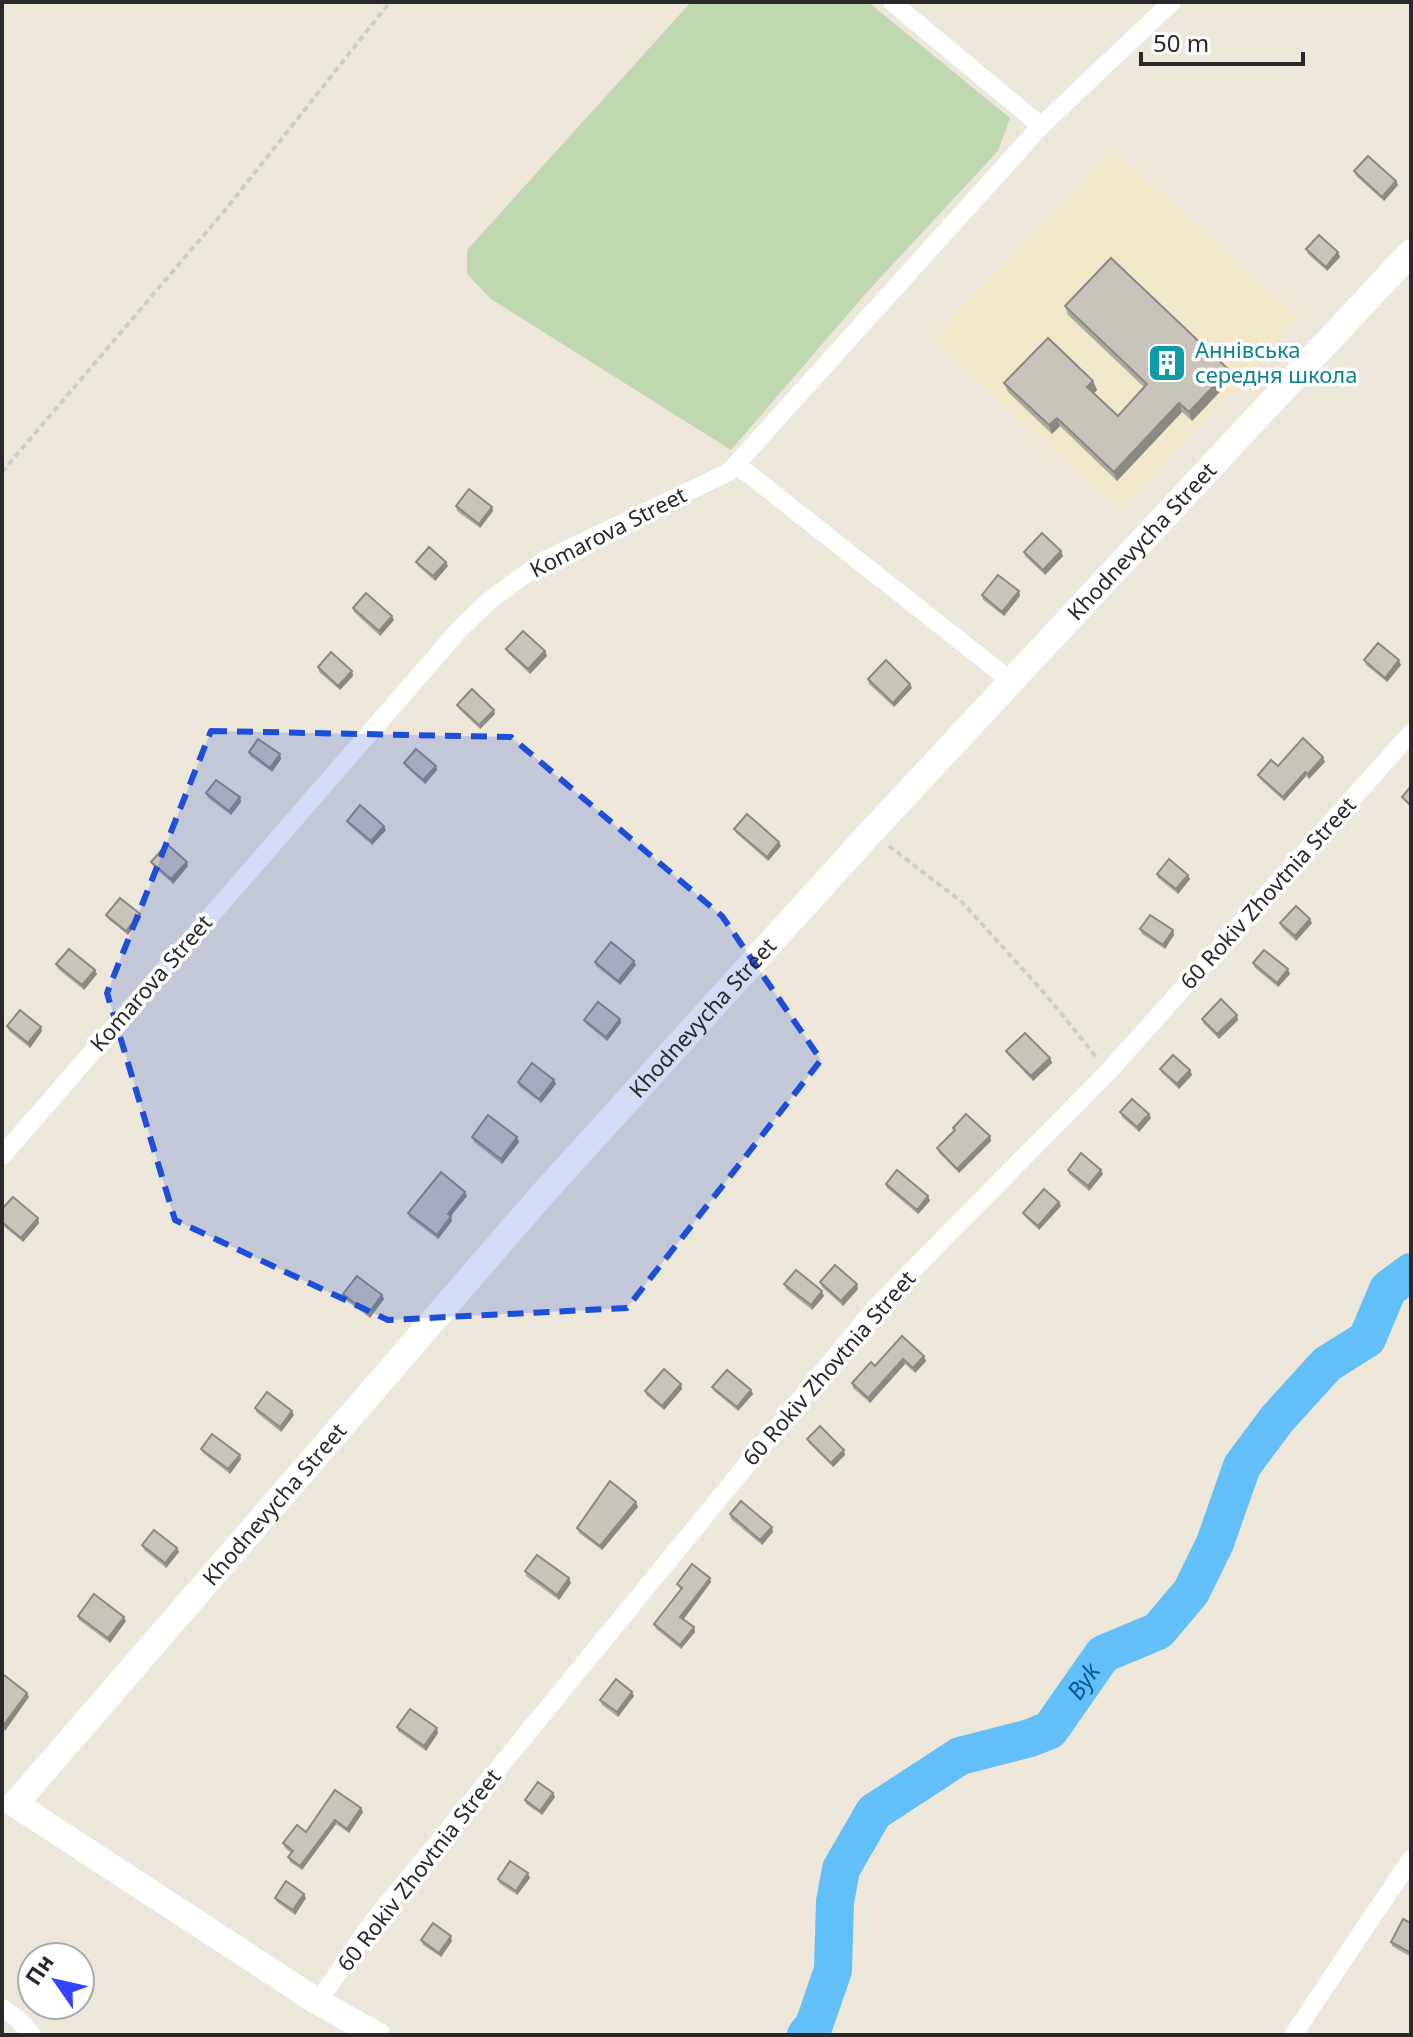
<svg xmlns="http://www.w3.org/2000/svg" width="1413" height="2037" font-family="'Noto Sans',sans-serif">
<rect width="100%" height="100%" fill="#ede7da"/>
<polygon fill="#f0e8c8" points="1112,149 1299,317 1120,511 932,340"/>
<polygon fill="#bfd8af" points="691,2 868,2 1010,118 998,151 868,291 731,450 491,299 467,274 467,250"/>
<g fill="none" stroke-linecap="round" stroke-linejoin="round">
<path stroke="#63bff8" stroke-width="38" id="s1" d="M806,2035L814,2025L833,1970L835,1902L841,1869L874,1812L960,1756L1030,1738L1050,1730L1103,1654L1158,1631L1191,1592L1215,1543L1242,1466L1277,1419L1327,1364L1367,1339L1388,1289L1411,1272"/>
<g stroke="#ccc" stroke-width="4" stroke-dasharray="6 4" stroke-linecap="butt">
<polyline points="2,472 226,209 390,2"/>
<polyline points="889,846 962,902 1047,996 1097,1058"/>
</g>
<g stroke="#fff" stroke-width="18">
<polyline points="892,2 1041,126"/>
<polyline points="736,464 1011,681"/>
<polyline points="2,1156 459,630 490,600 545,560 729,472 1041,126 1172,2"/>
<polyline points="318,2002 371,1924 875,1308 1108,1072 1411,733"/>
<polyline points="2,2008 18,2019 32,2035"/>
<polyline points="1293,2035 1411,1859"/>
</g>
<path stroke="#fff" stroke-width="26" id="s2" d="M377,2035L318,2002L15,1804L540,1197L871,832L1411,252"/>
</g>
<g fill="#aca9a0">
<polygon points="1354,171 1398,185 1384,201 1356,176"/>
<polygon points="1306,249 1340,257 1327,271 1308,254"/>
<polygon points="1065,306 1232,379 1192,421 1182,412 1117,481 1060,426 1052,434 1008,392 1004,383 1093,381 1097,390 1094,393 1118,416 1145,388 1068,315"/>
<polygon points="456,506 492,507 493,511 480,528 457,511"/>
<polygon points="1024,552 1063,556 1045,575 1025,556"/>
<polygon points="416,562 448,566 435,581 418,566"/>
<polygon points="1019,591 1020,596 1004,616 983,600 982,595"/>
<polygon points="353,608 394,620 380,636 354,612"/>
<polygon points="506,649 545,651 547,656 530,674 508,653"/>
<polygon points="1364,660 1401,665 1387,682 1366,665"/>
<polygon points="318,667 352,671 353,676 340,690 319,672"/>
<polygon points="868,679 912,688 894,707 869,684"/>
<polygon points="457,705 495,714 480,729 459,709"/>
<polygon points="249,752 280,754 281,759 272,772 250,756"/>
<polygon points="1325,762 1309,779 1306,776 1284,801 1260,779 1258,775 1278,766"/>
<polygon points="404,763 436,766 437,770 425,784 406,767"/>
<polygon points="206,793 240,797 241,802 231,815 208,798"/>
<polygon points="347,821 386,830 372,845 349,825"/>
<polygon points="734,829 779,842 781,846 768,861 736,833"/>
<polygon points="151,862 188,866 173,884 153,866"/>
<polygon points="1157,874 1188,875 1190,879 1178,894 1158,878"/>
<polygon points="140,914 141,918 128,935 108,919 106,915"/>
<polygon points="1280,923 1312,923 1296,941 1282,928"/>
<polygon points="1140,929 1173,930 1174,935 1165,949 1142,934"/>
<polygon points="634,961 636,965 620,985 596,966 595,962"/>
<polygon points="1253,963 1290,974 1278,987 1255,968"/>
<polygon points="56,964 95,970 97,974 84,990 58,969"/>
<polygon points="1237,1015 1238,1020 1219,1039 1203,1023 1202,1019"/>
<polygon points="620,1019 621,1023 607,1041 586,1024 584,1020"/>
<polygon points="7,1026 42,1031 30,1048 9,1031"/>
<polygon points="1006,1051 1050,1058 1052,1063 1033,1081 1008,1055"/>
<polygon points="1160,1069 1190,1070 1192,1075 1179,1089 1162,1073"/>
<polygon points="554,1080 556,1084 541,1103 519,1086 518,1082"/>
<polygon points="1120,1112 1151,1118 1139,1132 1122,1117"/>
<polygon points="953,1128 990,1136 991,1141 959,1173 939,1153 937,1148 954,1132"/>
<polygon points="472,1137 519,1142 502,1164 474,1142"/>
<polygon points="1068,1170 1103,1174 1089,1191 1069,1174"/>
<polygon points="886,1184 928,1196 930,1201 918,1214 887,1188"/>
<polygon points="465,1192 467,1196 451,1216 452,1221 438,1239 409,1217 408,1213"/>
<polygon points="1059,1202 1061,1206 1039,1230 1025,1217 1023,1213"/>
<polygon points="2,1209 38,1218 39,1223 23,1242 2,1225"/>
<polygon points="820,1282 857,1284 858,1289 843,1306 822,1287"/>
<polygon points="784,1284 824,1296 812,1310 786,1289"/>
<polygon points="343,1294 382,1295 384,1299 370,1318 344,1299"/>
<polygon points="924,1356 926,1361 915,1373 905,1364 870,1403 853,1388 852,1383 875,1366"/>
<polygon points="681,1384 682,1389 664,1410 646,1395 645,1391"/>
<polygon points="712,1387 751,1390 753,1394 738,1411 714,1391"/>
<polygon points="255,1408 294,1415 281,1432 256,1412"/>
<polygon points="807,1439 845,1455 833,1467 809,1443"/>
<polygon points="201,1449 240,1455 241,1459 230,1474 203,1453"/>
<polygon points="638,1507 602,1550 579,1533 577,1528"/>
<polygon points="730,1514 772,1527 773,1532 762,1545 731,1519"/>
<polygon points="142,1545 177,1548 179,1552 166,1568 144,1550"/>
<polygon points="525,1571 571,1583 559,1600 526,1576"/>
<polygon points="711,1582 684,1619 694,1627 695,1632 681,1649 656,1629 654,1624 681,1590 677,1584"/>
<polygon points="78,1616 126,1621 110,1643 79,1620"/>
<polygon points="632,1692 634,1696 618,1717 602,1705 600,1700"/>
<polygon points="397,1727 438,1733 426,1751 398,1731"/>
<polygon points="553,1793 555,1797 542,1815 526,1804 525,1800"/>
<polygon points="361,1808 363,1812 349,1833 336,1824 302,1870 290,1862 288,1857 291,1853 285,1848 283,1843 306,1832"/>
<polygon points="530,1878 517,1895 499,1883 498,1879"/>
<polygon points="275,1898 306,1898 295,1915 277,1902"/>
<polygon points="1411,1923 1411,1957 1392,1946 1391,1942"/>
<polygon points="421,1940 452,1941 441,1957 423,1945"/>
</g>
<g fill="#8c8982">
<polygon points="1396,181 1398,185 1384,201 1382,197"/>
<polygon points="1338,252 1340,257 1327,271 1326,267"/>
<polygon points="1229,370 1232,379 1192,421 1189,412"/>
<polygon points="1093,381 1097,390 1091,396 1087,387"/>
<polygon points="1179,403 1182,412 1117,481 1114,472"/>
<polygon points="1057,418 1060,426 1052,434 1049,425"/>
<polygon points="492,507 493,511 480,528 479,524"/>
<polygon points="1061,551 1063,556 1045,575 1043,570"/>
<polygon points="446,562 448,566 435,581 433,576"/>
<polygon points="1019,591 1020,596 1004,616 1002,612"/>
<polygon points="392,616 394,620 380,636 379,631"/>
<polygon points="545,651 547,656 530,674 528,669"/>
<polygon points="1399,660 1401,665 1387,682 1385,678"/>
<polygon points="352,671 353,676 340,690 338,686"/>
<polygon points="910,684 912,688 894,707 893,703"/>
<polygon points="494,710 495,714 480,729 479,725"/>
<polygon points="280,754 281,759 272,772 270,768"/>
<polygon points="1323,757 1325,762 1309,779 1308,774"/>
<polygon points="436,766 437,770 425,784 423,780"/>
<polygon points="1305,772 1306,776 1284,801 1283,797"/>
<polygon points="240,797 241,802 231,815 229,811"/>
<polygon points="384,826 386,830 372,845 371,841"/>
<polygon points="779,842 781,846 768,861 767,857"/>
<polygon points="187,862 188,866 173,884 171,879"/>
<polygon points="1188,875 1190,879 1178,894 1176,889"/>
<polygon points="140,914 141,918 128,935 126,931"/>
<polygon points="1310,919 1312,923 1296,941 1295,936"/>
<polygon points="1173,930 1174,935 1165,949 1163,945"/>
<polygon points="634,961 636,965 620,985 618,981"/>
<polygon points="1288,969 1290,974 1278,987 1277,983"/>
<polygon points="95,970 97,974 84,990 82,985"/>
<polygon points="1237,1015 1238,1020 1219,1039 1217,1034"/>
<polygon points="620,1019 621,1023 607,1041 606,1037"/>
<polygon points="41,1027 42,1031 30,1048 28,1043"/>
<polygon points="1050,1058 1052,1063 1033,1081 1031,1076"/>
<polygon points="1190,1070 1192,1075 1179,1089 1177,1084"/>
<polygon points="554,1080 556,1084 541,1103 539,1099"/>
<polygon points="1149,1114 1151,1118 1139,1132 1137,1127"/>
<polygon points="990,1136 991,1141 959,1173 957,1169"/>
<polygon points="517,1137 519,1142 502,1164 501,1159"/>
<polygon points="1101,1170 1103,1174 1089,1191 1088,1186"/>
<polygon points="465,1192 467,1196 449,1218 448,1214"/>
<polygon points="928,1196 930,1201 918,1214 917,1210"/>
<polygon points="1059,1202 1061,1206 1039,1230 1038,1226"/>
<polygon points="451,1216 452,1221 438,1239 437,1235"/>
<polygon points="38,1218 39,1223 23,1242 21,1238"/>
<polygon points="857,1284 858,1289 843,1306 841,1301"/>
<polygon points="822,1291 824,1296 812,1310 811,1305"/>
<polygon points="382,1295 384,1299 370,1318 368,1314"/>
<polygon points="924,1356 926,1361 915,1373 913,1368"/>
<polygon points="903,1359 905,1364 870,1403 868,1398"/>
<polygon points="681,1384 682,1389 664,1410 662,1406"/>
<polygon points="751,1390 753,1394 738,1411 737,1407"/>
<polygon points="292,1411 294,1415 281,1432 280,1427"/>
<polygon points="844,1450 845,1455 833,1467 831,1463"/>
<polygon points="240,1455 241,1459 230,1474 228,1469"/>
<polygon points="636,1502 638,1507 602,1550 600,1546"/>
<polygon points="772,1527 773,1532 762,1545 760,1540"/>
<polygon points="177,1548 179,1552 166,1568 165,1563"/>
<polygon points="569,1578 571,1583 559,1600 557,1595"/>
<polygon points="710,1578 711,1582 682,1621 680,1617"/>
<polygon points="124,1617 126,1621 110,1643 108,1638"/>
<polygon points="694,1627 695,1632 681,1649 680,1645"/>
<polygon points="632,1692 634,1696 618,1717 617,1712"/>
<polygon points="27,1693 29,1697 5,1731 3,1726"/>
<polygon points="437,1728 438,1733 426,1751 424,1746"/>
<polygon points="553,1793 555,1797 542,1815 540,1811"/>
<polygon points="361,1808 363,1812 349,1833 347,1829"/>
<polygon points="335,1820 336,1824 302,1870 300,1866"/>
<polygon points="528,1873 530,1878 517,1895 516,1891"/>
<polygon points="304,1894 306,1898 295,1915 293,1910"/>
<polygon points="451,1936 452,1941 441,1957 439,1953"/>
</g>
<g fill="#c8c4ba" stroke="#8c8982" stroke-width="2">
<polygon points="1368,156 1396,181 1382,197 1354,171"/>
<polygon points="1319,235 1338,252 1326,267 1306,249"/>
<polygon points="1111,258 1229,370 1189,412 1179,403 1114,472 1057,418 1049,425 1004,383 1048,338 1093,381 1087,387 1118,416 1147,384 1065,306"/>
<polygon points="469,489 492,507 479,524 456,506"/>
<polygon points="1042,533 1061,551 1043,570 1024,552"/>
<polygon points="429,547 446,562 433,576 416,562"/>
<polygon points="998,575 1019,591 1002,612 982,595"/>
<polygon points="366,593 392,616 379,631 353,608"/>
<polygon points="523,631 545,651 528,669 506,649"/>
<polygon points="1378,643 1399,660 1385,678 1364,660"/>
<polygon points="331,652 352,671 338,686 318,667"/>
<polygon points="886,660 910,684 893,703 868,679"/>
<polygon points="472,689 494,710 479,725 457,705"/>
<polygon points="1303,738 1323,757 1308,774 1305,772 1283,797 1258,775 1271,760 1278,766"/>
<polygon points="258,739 280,754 270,768 249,752"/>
<polygon points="416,749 436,766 423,780 404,763"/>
<polygon points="216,780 240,797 229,811 206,793"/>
<polygon points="1411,786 1411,806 1402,797"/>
<polygon points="360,805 384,826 371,841 347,821"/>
<polygon points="747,814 779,842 767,857 734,829"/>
<polygon points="167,844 187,862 171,879 151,862"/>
<polygon points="1169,859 1188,875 1176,889 1157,874"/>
<polygon points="120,898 140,914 126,931 106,915"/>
<polygon points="1296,906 1310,919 1295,936 1280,923"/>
<polygon points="1150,915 1173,930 1163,945 1140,929"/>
<polygon points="611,942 634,961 618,981 595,962"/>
<polygon points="69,949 95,970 82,985 56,964"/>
<polygon points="1264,950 1288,969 1277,983 1253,963"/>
<polygon points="1221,999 1237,1015 1217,1034 1202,1019"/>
<polygon points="598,1002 620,1019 606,1037 584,1020"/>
<polygon points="20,1010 41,1027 28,1043 7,1026"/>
<polygon points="1025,1033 1050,1058 1031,1076 1006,1051"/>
<polygon points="1173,1055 1190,1070 1177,1084 1160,1069"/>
<polygon points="532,1063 554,1080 539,1099 518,1082"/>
<polygon points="1132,1099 1149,1114 1137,1127 1120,1112"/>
<polygon points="966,1114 990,1136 957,1169 937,1148 955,1130 953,1128"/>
<polygon points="488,1115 517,1137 501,1159 472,1137"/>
<polygon points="1081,1153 1101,1170 1088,1186 1068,1170"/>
<polygon points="897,1170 928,1196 917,1210 886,1184"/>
<polygon points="441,1172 465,1192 448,1214 451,1216 437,1235 408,1213"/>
<polygon points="1044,1189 1059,1202 1038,1226 1023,1213"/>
<polygon points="13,1197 38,1218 21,1238 2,1222 2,1209"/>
<polygon points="835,1265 857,1284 841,1301 820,1282"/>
<polygon points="796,1270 822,1291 811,1305 784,1284"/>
<polygon points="357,1276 382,1295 368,1314 343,1294"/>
<polygon points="902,1336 924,1356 913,1368 903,1359 868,1398 852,1383 871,1362 875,1366"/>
<polygon points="664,1369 681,1384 662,1406 645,1391"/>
<polygon points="727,1370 751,1390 737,1407 712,1387"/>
<polygon points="267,1392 292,1411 280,1427 255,1408"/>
<polygon points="820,1426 844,1450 831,1463 807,1439"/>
<polygon points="212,1434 240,1455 228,1469 201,1449"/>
<polygon points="610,1481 636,1502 600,1546 577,1528"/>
<polygon points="741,1501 772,1527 760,1540 730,1514"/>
<polygon points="154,1530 177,1548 165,1563 142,1545"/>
<polygon points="537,1555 569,1578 557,1595 525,1571"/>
<polygon points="692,1564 710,1578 680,1617 694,1627 680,1645 654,1624 682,1588 677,1584"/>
<polygon points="94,1594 124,1617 108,1638 78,1616"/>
<polygon points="4,1675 27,1693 3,1726 2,1678"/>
<polygon points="616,1679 632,1692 617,1712 600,1700"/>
<polygon points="410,1709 437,1728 424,1746 397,1727"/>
<polygon points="538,1782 553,1793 540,1811 525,1800"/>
<polygon points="335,1790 361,1808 347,1829 335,1820 300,1866 288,1857 293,1851 283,1843 297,1825 306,1832"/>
<polygon points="510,1861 528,1873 516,1891 498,1879"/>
<polygon points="286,1881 304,1894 293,1910 275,1898"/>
<polygon points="1403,1919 1411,1923 1411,1953 1391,1942"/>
<polygon points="433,1923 451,1936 439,1953 421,1940"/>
</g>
<path fill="#1d4ed8" fill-opacity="0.2" stroke="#1d4ed8" stroke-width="6" stroke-dasharray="16 10" stroke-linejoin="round" d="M211,731L511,737L722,916L821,1060L627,1308L388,1320L175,1220L107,993Z"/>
<defs>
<symbol id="building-square" viewBox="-11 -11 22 22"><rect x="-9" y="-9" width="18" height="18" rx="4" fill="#0f9aa8" stroke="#fff"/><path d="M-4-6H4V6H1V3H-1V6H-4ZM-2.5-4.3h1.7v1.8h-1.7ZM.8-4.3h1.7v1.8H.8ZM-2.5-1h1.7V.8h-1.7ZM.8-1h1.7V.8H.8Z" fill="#fff"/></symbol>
</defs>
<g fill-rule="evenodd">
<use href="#building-square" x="1145" y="341" width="44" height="44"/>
</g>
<g text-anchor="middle" stroke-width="7" stroke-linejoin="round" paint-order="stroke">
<g font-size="22" fill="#0d838f" stroke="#fff" text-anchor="start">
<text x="1195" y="358">Аннівська<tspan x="1195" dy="25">середня школа</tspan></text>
</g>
<g font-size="22" fill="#292929" stroke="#fff">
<text transform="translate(608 532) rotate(-27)" y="8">Komarova Street</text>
<text dy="8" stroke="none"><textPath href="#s2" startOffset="2122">Khodnevycha Street</textPath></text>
<text transform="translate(1268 893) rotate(-48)" y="8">60 Rokiv Zhovtnia Street</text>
<text transform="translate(151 983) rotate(-49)" y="8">Komarova Street</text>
<text dy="8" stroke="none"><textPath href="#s2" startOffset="1474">Khodnevycha Street</textPath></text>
<text transform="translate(829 1368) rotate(-49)" y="8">60 Rokiv Zhovtnia Street</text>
<text dy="8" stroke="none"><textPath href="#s2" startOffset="826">Khodnevycha Street</textPath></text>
<text transform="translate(419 1870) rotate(-52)" y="8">60 Rokiv Zhovtnia Street</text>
</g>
<g font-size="24" font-style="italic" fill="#0259a4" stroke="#fff">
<text dy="8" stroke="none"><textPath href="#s1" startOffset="494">Byk</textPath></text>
</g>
</g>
<rect width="1413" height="2037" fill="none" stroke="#292929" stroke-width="8"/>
<g transform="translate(56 1981) rotate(304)"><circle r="38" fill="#ffffff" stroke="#a9a9a9" stroke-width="2"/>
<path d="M0-6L14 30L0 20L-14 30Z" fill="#3543ff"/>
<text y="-12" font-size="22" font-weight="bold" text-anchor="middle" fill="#292929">Пн</text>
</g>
<path d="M1141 52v12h162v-12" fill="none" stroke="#292929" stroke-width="4"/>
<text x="1153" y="52" font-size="24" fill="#292929" stroke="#ffffff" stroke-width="6" paint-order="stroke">50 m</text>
</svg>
